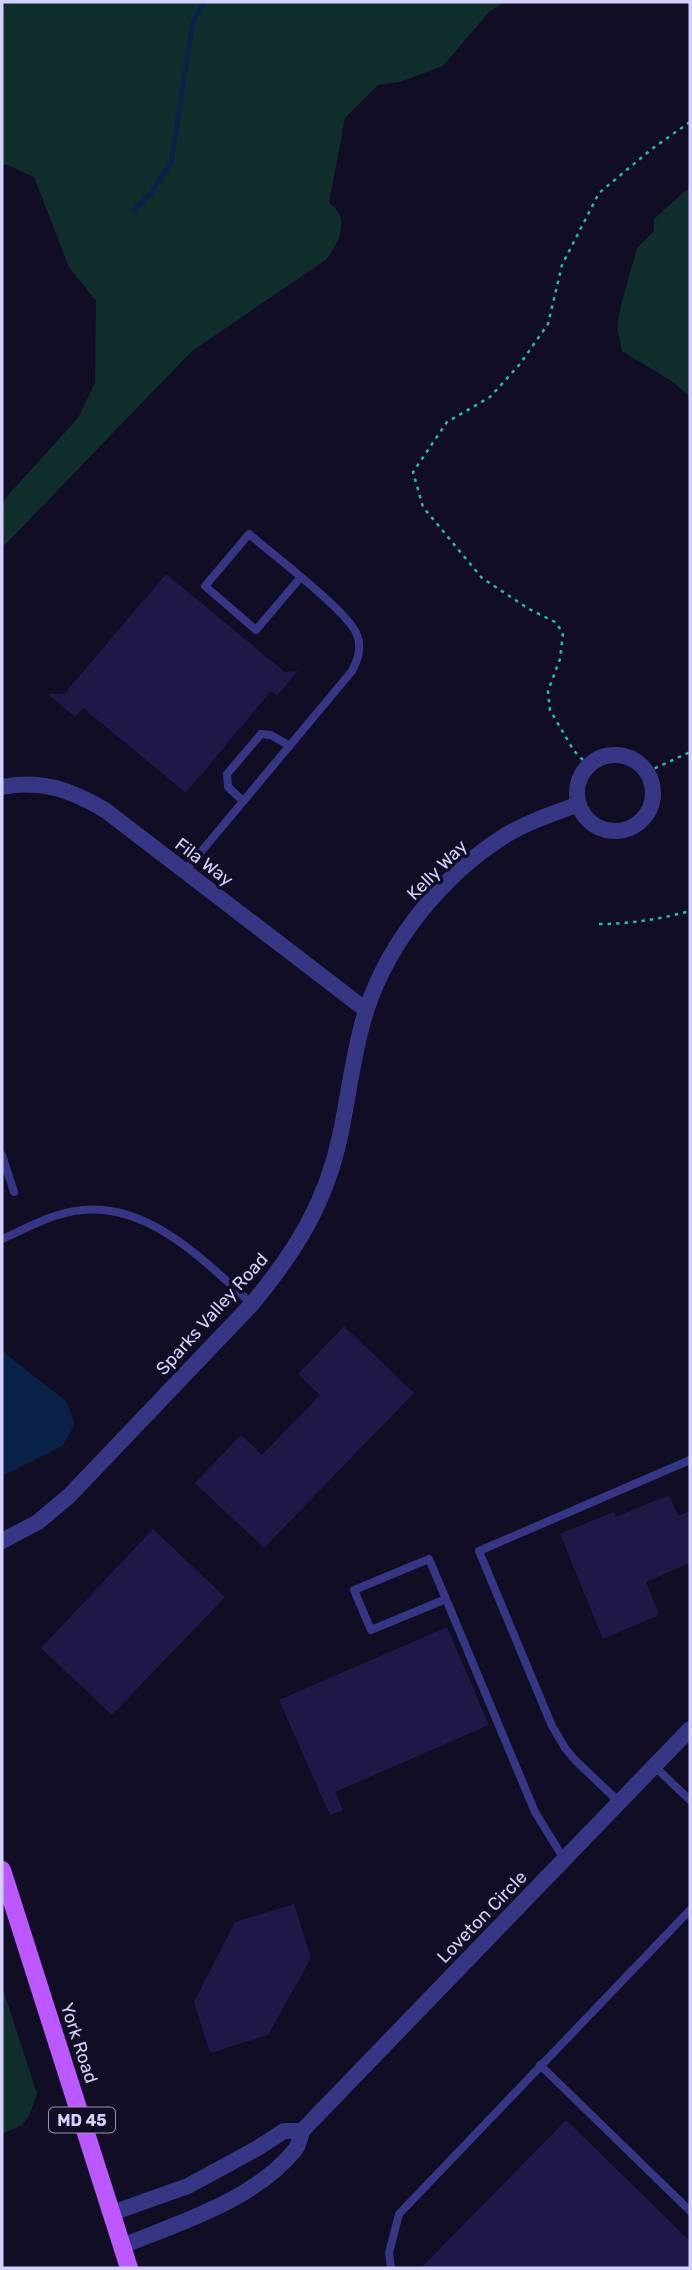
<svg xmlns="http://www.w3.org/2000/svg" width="692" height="2270" font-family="Rubik,sans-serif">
<rect width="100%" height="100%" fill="#100d24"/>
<g fill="#102e2c">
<path d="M2,2H505L489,12L443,66L400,82L378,85L345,118L329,203C351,217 339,242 327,259L192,351L2,548V505L9,494L78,418L95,383L96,301L69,267L34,177L5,164L2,165Z"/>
<polygon points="690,189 690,397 673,382 622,351 617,328 621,305 637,248 654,231 654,219 685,191"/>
<polygon points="2,1986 37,2094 29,2116 22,2125 2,2134"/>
</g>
<polygon fill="#0a2247" points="2,1351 67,1402 75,1425 62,1446 2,1476"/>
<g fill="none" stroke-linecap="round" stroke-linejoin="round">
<polyline stroke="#0a2247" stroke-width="5" points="134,210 152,192 171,162 193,22 204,2"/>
</g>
<g fill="#201846">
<polygon points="166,574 285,672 298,671 277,696 271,691 186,793 83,708 75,717 48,694 64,694"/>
<polygon points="344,1326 414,1393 264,1548 195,1483 241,1435 262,1455 320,1395 298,1374"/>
<polygon points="669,1495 678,1516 690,1511 690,1563 646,1582 659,1615 603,1639 560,1534 613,1512 616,1517"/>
<polygon points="153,1529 225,1597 112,1715 41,1648"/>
<polygon points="447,1627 489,1725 335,1792 343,1810 330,1815 279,1700"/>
<polygon points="294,1904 311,1958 268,2035 210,2053 194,2002 235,1922"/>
<polygon points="566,2120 690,2241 690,2268 421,2268"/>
</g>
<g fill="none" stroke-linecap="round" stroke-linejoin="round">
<g stroke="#29baac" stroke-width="2.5" stroke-dasharray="3.5 5" stroke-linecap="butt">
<polyline points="589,766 574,751 550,710 548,691 560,659 563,633 555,622 529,609 482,578 423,507 413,472 447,422 490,397 520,364 548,324 562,265 599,193 653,148 690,122"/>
<polyline points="647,772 690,752"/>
<path d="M599,924C631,924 660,919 690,911"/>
</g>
<g stroke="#373685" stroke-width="8">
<polyline points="243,801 228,787 227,774 261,734 271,735 290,746"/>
<path d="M185,871L352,671C358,659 362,648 357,635C350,613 271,553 249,534L205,586L256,630L300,578"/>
<polyline points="2,1155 14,1192"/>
<path d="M2,1239C27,1228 55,1212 83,1210C151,1204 205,1262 252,1304"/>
<polyline points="446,1599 429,1559 354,1590 371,1630 446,1599 535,1812 564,1859"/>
<polyline points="654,1766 690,1800"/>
<polyline points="619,1802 575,1760 565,1748 552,1726 479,1551 690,1460"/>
<polyline points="540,2065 690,2211"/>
<polyline points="391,2268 389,2253 399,2214 690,1910"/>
</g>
<g stroke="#373685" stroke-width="16">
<circle cx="615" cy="793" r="38"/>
<path d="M2,787C41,779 71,790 105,810L366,1010"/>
<path d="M2,1541L38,1522L69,1496L252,1304C295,1252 326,1203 340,1136C349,1095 353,1052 366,1011C389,941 443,874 506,835C528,822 554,813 579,804"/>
<polyline points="302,2131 690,1729"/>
<path d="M112,2213L188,2186L256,2149L284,2131H302C300,2138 299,2146 294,2151C254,2200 179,2223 122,2246"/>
</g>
<polyline stroke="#bb58ff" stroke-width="18" points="2,1870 129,2268"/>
</g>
<g text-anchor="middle" stroke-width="7" stroke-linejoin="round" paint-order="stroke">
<rect fill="#100d24" stroke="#9996bd" stroke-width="2" x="49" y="2107.5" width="66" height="25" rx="5"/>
<g font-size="16" font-weight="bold" fill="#d4d1ff">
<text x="82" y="2126">MD 45</text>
</g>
<g font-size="18" fill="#d4d1ff" stroke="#100d24">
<text transform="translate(204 862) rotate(37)" y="6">Fila Way</text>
<text transform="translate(437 870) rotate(-45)" y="6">Kelly Way</text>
<text transform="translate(212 1314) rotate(-48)" y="6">Sparks Valley Road</text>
<text transform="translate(482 1917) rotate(-46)" y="6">Loveton Circle</text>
<text transform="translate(79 2043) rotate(72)" y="6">York Road</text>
</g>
</g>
<rect width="692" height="2270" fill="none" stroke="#d4d1ff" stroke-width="7"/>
</svg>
